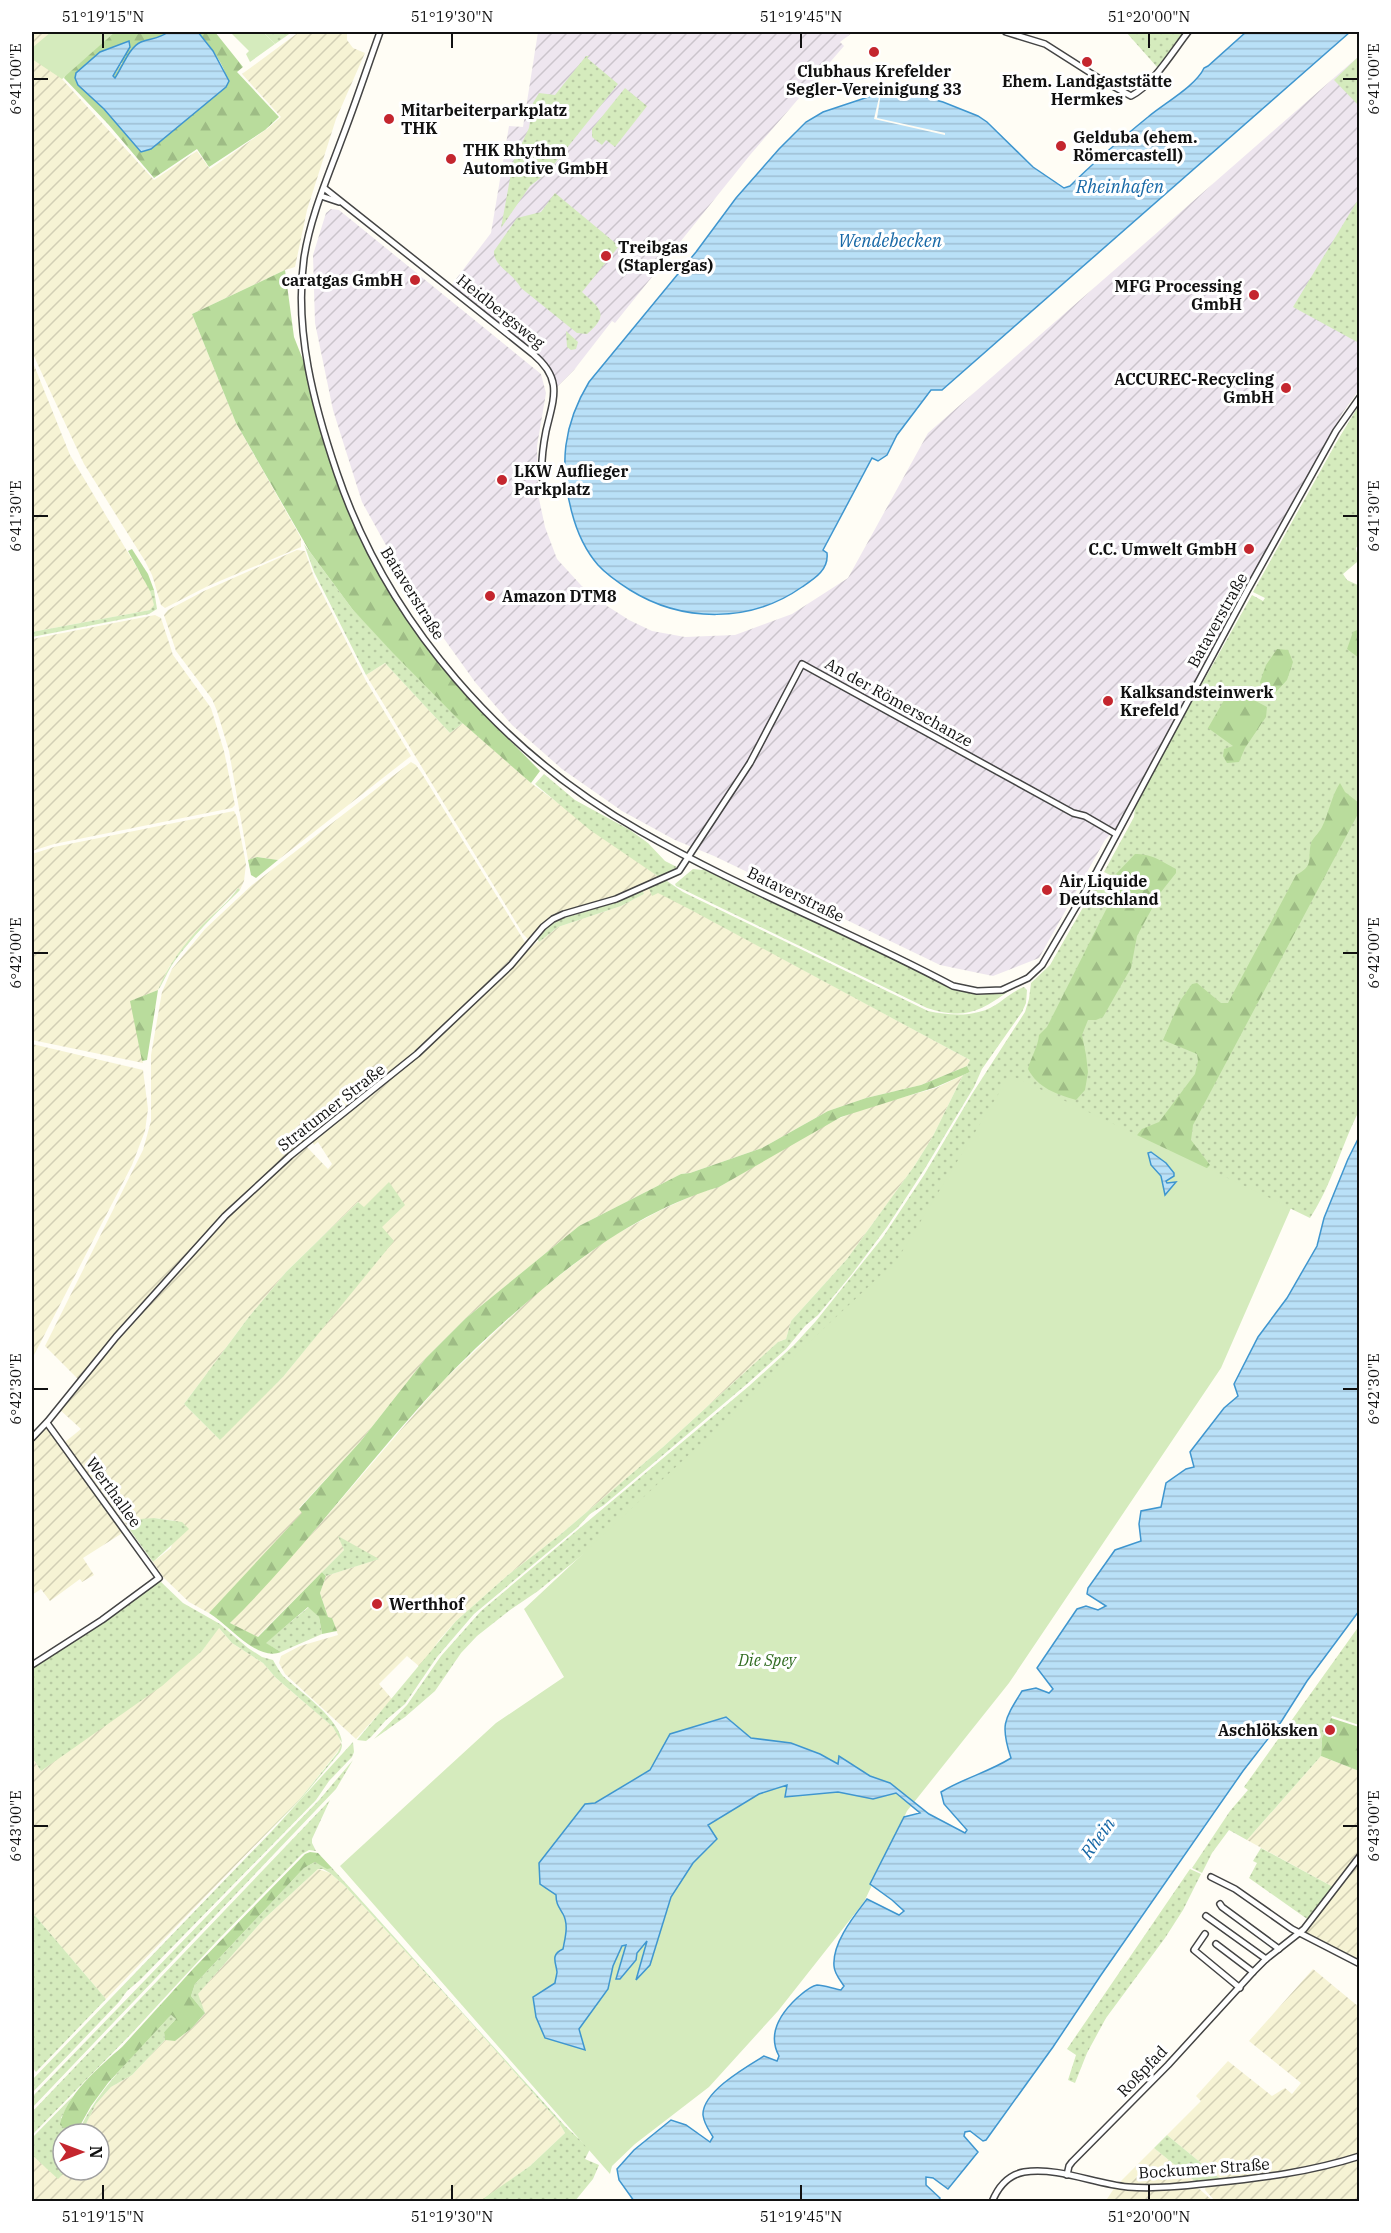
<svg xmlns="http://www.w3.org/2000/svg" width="1391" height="2233" font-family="'IBM Plex Serif',serif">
<defs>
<pattern id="industrial-furrows" width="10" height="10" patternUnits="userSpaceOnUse" patternTransform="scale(1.5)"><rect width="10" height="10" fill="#eee6ef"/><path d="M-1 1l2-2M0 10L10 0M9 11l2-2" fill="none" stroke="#cbc4cc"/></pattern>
<pattern id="farmland-furrows" width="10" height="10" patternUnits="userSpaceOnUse" patternTransform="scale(1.5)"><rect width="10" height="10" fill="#f6f3d4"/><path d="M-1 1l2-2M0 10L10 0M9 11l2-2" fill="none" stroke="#d2cfb5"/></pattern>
<pattern id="grass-dots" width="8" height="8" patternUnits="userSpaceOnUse" patternTransform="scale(1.5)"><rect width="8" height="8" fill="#d5ebbd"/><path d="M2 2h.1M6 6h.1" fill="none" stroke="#b6c8a1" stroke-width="1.8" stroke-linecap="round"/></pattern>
<pattern id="forest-firs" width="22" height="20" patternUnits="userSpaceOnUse" patternTransform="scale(1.5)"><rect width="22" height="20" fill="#b9dc9c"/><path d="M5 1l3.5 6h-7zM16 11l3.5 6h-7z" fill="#9ebc85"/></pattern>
<pattern id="water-rules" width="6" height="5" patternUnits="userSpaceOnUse" patternTransform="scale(1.5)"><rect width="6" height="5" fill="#b9e0f7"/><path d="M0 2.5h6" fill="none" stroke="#9ebfd3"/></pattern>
</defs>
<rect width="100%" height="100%" fill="#fffdf5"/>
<g fill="url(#industrial-furrows)">
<polygon points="538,32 853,32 840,42 844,46 750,155 615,323 612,321 574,370 555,389 548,370 452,290 453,283 491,233 509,126 523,127"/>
<polygon points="1359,56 1359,390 1343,412 1115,829 1105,840 1039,958 993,976 940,965 714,856 675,840 622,811 562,769 512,725 475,682 417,601 362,502 333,410 315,323 313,255 326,213 331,209 339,210 541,374 546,393 537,446 538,494 545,527 557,559 590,595 629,620 652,631 685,637 735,635 792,614 848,578 928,433"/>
</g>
<g fill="url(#farmland-furrows)" fill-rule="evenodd">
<polygon points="32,32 115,32 62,79 154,180 197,151 210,169 267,129 281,117 242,74 299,32 347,32 347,40 353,48 365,53 336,119 307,210 295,267 285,270 192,314 236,423 301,538 301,547 208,586 165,608 161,605 152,575 145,561 84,464 32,352"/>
<polygon points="32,360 70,455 149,588 155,605 150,610 32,632"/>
<polygon points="297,550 305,551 314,577 366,681 411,756 278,860 257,857 248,860 229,751 217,711 212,699 176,651 164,615 168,610 204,591"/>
<polygon points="155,615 161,618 173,655 211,708 224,751 235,805 232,808 54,844 32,851 32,639"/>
<polygon points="385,663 450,733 463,723 531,783 659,877 618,896 562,913 529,940 523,934 366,675"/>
<polygon points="411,762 416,765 421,772 526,944 467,1003 383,1080 302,1142 216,1221 114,1335 79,1380 45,1346 143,1150 151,1121 151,1055 162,992 172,969 205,929 252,885"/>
<polygon points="234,811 237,817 246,864 244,881 240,890 238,888 185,946 169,967 158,990 131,1001 143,1063 32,1040 32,854 54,847"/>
<path d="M648,886L970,1060L967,1066L921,1085L866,1098L828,1111L762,1148L690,1173L681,1174L579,1226L466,1318L426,1358L360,1442L299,1508L303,1513L209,1613L189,1602L164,1578L153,1562L171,1548L177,1521L154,1518L135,1521L127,1526L65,1442L81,1429L59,1409L154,1296L234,1210L284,1164L306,1146L328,1169L332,1164L318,1142L314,1145L312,1141L411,1063L538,941L539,942L558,927L621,906L644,894L642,889ZM358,1202L393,1241L283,1377L219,1439L184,1404L248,1318L286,1272Z"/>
<polygon points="32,1044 143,1070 148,1109 145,1131 132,1165 32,1359"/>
<polygon points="963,1075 933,1136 915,1165 847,1259 791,1321 786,1339 778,1342 663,1447 561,1534 508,1575 456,1621 440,1639 420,1667 407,1656 379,1684 392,1699 356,1739 285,1674 279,1663 281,1656 300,1646 338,1635 332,1618 328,1617 320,1593 326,1576 378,1559 339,1537 344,1550 257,1637 230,1623 314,1531 442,1382 533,1296 573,1265 611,1237 659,1211 698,1193 719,1187 824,1125 861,1109 936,1088"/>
<polygon points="47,1427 124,1532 83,1558 94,1575 82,1582 80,1579 50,1601 41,1589 32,1595 32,1441"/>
<polygon points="218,1627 232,1643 263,1663 276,1678 333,1727 338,1734 342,1746 300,1799 106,1999 32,1912 32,1757 41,1771 202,1651"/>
<polygon points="1321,1756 1359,1771 1359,1854 1335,1888 1247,1840"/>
<polygon points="1359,1858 1359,1963 1306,1933 1306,1929"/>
<polygon points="318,1869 330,1873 344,1885 455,2005 558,2121 565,2133 530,2166 480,2202 32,2201 32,2155 58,2178 67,2170 99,2170 99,2134 81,2134 96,2104 111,2087 132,2075 165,2040 175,2041 192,2028 205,2013 197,1995 264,1919"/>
<polygon points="1313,1969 1359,2007 1359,2155 1332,2164 1223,2181 1167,2135 1201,2101 1196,2096 1228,2061 1272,2096 1285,2088 1292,2094 1301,2083 1249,2041"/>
<polygon points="1154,2148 1197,2183 1138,2186 1117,2185"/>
<polygon points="1359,2157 1359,2201 1215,2201 1205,2190 1206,2186 1253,2180"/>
<polygon points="1196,2186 1213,2201 1105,2202 1115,2187"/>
</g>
<g fill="url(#grass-dots)">
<polygon points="263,32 292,32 275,44"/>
<polygon points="1126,32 1186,32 1157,67"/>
<polygon points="586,56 589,56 587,58 618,84 547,173 530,186 501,228 513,162 529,128 533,103 539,93 555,95"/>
<polygon points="1359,56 1359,106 1334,80"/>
<polygon points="625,88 647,106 615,147 606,140 602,145 592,137 592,129"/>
<path d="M555,193L619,246L582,292C599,308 611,314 587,334L577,333L521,288C513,273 493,266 494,251L517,218L541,212Z"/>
<polygon points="1359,198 1360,343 1359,343 1293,307"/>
<polygon points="566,331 578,342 576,349 571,350 567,347"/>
<path d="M1359,405L1360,542L1356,548L1359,563L1357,562L1343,574L1347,580L1360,586L1359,632L1357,630L1359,642V1111C1341,1146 1332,1185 1310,1218L1277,1202L586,1552L538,1591L510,1610L477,1636L461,1653L435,1691L405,1717L374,1739L407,1705L441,1656L481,1611L749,1386L794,1345L816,1321L883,1237L924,1175L972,1094L1025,1012L1029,999L1031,983L1050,965L1101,876L1107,882L1110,875L1104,872L1134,817L1135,808L1141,792L1252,595L1263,601L1265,598L1253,592L1336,443Z"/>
<polygon points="304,544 353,610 463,723 450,733 385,663 366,675 314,572"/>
<polygon points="154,590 157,609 149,614 32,637 32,632 150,610 154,605 150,591"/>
<polygon points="544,774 575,800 630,830 648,843 665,861 677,867 669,873 659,877 590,830 535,784"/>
<path d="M693,869L702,870L703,869L958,990L980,995L1009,991C979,1012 964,1020 927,1008L676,886L675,884Z"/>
<path d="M662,881H667L683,892L928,1011C952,1016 978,1018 1000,1002C1008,996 1014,991 1024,987L1027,990L1026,1003L1022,1012L982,1069L974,1087L924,1170L887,1227L852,1274L818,1315L805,1326L786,1349L747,1384L604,1505L590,1514L577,1528L474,1614L437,1657L405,1704L386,1720L371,1737L366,1741L357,1740L456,1621L508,1575L561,1534L663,1447L778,1342L786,1339L791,1321L847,1259L915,1165L933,1136L963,1075L970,1072L967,1066L970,1060L693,911L658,893L652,896L648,886Z"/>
<path d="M238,888L240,890L235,895C213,916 192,937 174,962C168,970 163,984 158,990C168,965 184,944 202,925C214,913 229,902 238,888Z"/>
<path d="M642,889L644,894L621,906L558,927L539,942L537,938C552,918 572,916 594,909C611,904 627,897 642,889Z"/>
<polygon points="389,1182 405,1205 382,1227 394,1241 283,1377 220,1440 184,1404 248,1318 286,1272 358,1202 364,1207"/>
<polygon points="154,1518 182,1522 189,1529 153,1562 127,1526 140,1519"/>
<polygon points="338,1536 379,1559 326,1576 322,1572 344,1550"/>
<path d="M161,1582L183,1603L220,1624L248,1648L262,1657L273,1660C276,1665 279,1671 283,1676C300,1692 353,1727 340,1752L301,1799L253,1847L300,1799L338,1752L342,1743L333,1727L276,1678L263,1663L232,1643L219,1628L202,1651L162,1686L41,1771L32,1757V1668L156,1583Z"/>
<polygon points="309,1607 319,1617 322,1634 281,1652 265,1643"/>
<polygon points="1359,1626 1359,1725 1332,1716 1322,1738 1321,1756 1247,1840 1229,1830 1212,1853 1202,1873 1192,1868 1230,1811 1248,1790 1244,1787"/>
<polygon points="353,1742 354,1752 352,1757 329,1781 316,1800 140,1980 127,1991 119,2002 32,2093 32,2080 272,1831"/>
<polygon points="353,1760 336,1789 32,2108 32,2097 320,1799"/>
<polygon points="330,1800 312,1839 312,1843 316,1851 309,1850 302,1854 216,1942 132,2033 32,2135 32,2112"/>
<polygon points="1261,1848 1335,1888 1310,1921 1249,1878 1257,1863 1253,1861"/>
<polygon points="315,1862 332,1868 565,2126 590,2149 585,2159 599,2165 593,2179 575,2201 480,2201 530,2166 565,2133 558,2121 455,2005 344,1885 330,1873 323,1869 318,1869 264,1919 198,1994 205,2013 191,1996 195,1984 304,1868"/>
<polygon points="1190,1869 1201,1874 1183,1910 1165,1938 1106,2018 1087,2053 1075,2083 1068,2080 1076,2055 1067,2049"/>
<polygon points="32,1912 106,1999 36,2072 32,2067"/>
<path d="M171,2015L176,2019L164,2032L165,2040L132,2075L111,2087L96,2104L81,2134H63V2170H67L58,2179L32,2155V2138L73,2096L61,2118L81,2126C103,2083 139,2050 171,2015Z"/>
<polygon points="1167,2135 1223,2181 1197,2183 1154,2148"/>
</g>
<g fill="url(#forest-firs)">
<path d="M114,32H168L159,39L139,43L115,78L113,77L122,63L114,49H106L78,85L104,109L140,151L151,149L226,87C232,73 208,43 198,32H215L243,67L237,72L279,117L265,130L209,167L197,149L154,178L108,124L64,78L67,72Z"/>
<polygon points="285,270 294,337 305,365 320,430 339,486 364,545 383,582 430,652 473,703 540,771 531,783 459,720 393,653 353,610 310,552 236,423 192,314"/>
<polygon points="132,549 148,574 154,590 150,591 128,551"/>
<polygon points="1357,630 1359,632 1359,658 1347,649 1353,632"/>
<polygon points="1277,649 1288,650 1293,662 1287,680 1275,693 1264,692 1260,682 1266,665"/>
<polygon points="1231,688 1267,707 1266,717 1245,748 1239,762 1227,763 1223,756 1224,749 1233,746 1208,728"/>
<path d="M1340,783L1345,792L1359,803V812L1193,1125L1191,1140L1210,1165L1148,1228L1125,1150L1142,1129L1159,1122L1195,1074L1198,1061L1197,1054L1163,1040L1180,1001L1192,984L1197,983L1221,1003H1228L1296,875C1315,865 1307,860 1311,843C1313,838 1319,833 1322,827C1329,813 1331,797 1340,783Z"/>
<path d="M1135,854C1151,853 1163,862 1176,869V873L1161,892L1137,936L1131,968L1103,1017L1096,1020H1088L1082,1035L1086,1055L1088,1072L1085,1090L1076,1100C1056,1094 1038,1088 1028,1069C1031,1057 1038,1047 1039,1035L1047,1027L1116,890L1101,876H1114Z"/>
<polygon points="257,857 278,860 256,878 251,875 248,860"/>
<polygon points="158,990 147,1060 142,1061 130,1001"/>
<path d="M967,1066L970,1072L936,1087L841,1117L719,1187C661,1204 608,1237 561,1274C511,1314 464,1357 422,1404C357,1476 299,1555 230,1623L258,1637L322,1572L326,1576L320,1593L328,1617L332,1618L337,1631L322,1634L319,1617L308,1607L266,1643L281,1652C257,1662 229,1625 209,1613L302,1513L299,1509L360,1442L426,1358L466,1318L579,1226L681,1174L690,1173L762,1148L828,1111L866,1098L921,1085Z"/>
<polygon points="1331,1718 1359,1727 1359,1771 1321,1756 1322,1738"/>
<path d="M310,1852L318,1853L332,1868L327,1869L315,1862L304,1868L195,1984L191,1996L205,2013L192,2028L175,2041L165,2040L164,2032L176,2019L171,2015L108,2083L91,2106L77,2131L67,2130L60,2125C65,2096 100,2066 122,2047L193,1969L305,1854Z"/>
</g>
<g fill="#d5ebbd">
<polygon points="51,32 115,32 62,79 32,59 32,48"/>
<polygon points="230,32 263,32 275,44 250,62 246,54 249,51"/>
<polygon points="1010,1075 1291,1208 1221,1368 1009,1683 907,1811 864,1902 778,2011 709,2087 635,2144 612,2166 610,2174 340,1866 496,1723 564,1677 524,1609 897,1260"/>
</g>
<g fill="url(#water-rules)" stroke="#3f96cf" stroke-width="1.5">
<path d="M168,32H198L213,51L229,81L226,87L151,149L141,152L104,109L78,85L75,78L76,73L100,52L129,41L130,47L113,76L115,78C122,68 129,47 141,42C151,38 159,39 168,32Z"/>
<path d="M1246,32H1350L942,390H931L897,435L887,455L878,461L872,458L823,550L827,553C829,570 814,579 802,587C751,623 683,623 630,590C619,583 607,575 598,565C585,550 577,532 572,513C559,465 563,425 589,382L696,252L736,198L779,149L806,122L823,112L880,93L921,96L943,102L978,116L987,122L1033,167L1064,188L1070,186C1094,162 1121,139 1148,117C1163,104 1196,86 1204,68L1208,66Z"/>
<path d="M1359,1137V1611L1307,1681L1281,1722L1243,1771L1101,1975L1053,2047L986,2140L983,2141L970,2131L965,2132L964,2136L978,2152L948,2189L933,2178L926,2177V2185L940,2198L938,2201H634L619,2180L617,2169L634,2150L671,2120L686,2125L710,2142L713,2137C709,2130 704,2124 703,2115C702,2092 746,2067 764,2056L777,2061L779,2056C767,2034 781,2013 797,1998C803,1993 810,1986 817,1985C824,1985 834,1989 841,1990L844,1986C840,1980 834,1973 834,1966C832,1943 854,1916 867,1899L899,1915L904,1911L892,1900L870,1884L904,1817L920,1813L896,1793L873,1799L838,1792L785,1797L787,1785L759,1794L708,1825L717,1839L693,1863L671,1897L650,1965L636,1980L647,1941L637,1953L636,1960L620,1979H616L626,1945L622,1946L613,1966L608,1989L579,2029L585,2050L545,2038L536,2017L533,1997L555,1983C555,1981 557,1974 557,1972C556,1962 550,1955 563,1949C565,1938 569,1925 563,1914C559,1907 556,1904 556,1895L540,1884L539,1863L585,1804L595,1803L650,1770L670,1734L726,1717L751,1738L791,1743L820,1754L838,1764L839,1756L870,1776L890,1783L929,1814L965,1833L967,1830L944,1804L941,1792C964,1778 989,1772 1011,1758C1000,1725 1004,1720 1022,1691L1036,1688L1049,1693L1053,1689L1037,1668L1077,1609L1086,1606L1098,1610L1106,1606L1087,1594L1088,1588L1115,1550L1141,1541L1139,1524L1141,1511L1161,1507L1166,1483L1186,1469L1194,1467L1190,1452L1224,1408L1238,1396L1234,1384L1258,1337L1287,1298L1317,1246L1324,1218L1348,1159Z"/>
<polygon points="1151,1152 1166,1163 1174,1173 1174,1176 1166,1181 1167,1183 1176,1182 1165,1195 1161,1176 1151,1165 1148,1153"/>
</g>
<polygon fill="#fffdf5" points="880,93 881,93 877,118 945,133 945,135 874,119"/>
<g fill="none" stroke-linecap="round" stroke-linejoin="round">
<defs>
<g id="minor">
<path d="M380,32C367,68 355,105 341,141C327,179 310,218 304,258C294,331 314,405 337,473C388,624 503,753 640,831C741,889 850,931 953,986L977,991L1002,990L1028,978L1042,965L1097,871L1247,591L1336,431L1360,397"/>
<path d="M1006,32L1045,44L1100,79L1131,96C1153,85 1173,51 1188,32"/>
<path d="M324,188L533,354C563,379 554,397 546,431C543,446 541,462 542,478"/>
<polyline points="321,196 339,202"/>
<polyline points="32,1438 48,1421 116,1337 225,1216 290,1156 417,1054 511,965 543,927 553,919 564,914 616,899 679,871 750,763 802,664 1073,813 1085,816 1116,834"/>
<polyline points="32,1665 102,1620 159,1578 47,1423"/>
<polyline points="1211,1877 1235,1889 1292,1929 1360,1964"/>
<polyline points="1220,1904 1222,1907 1279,1949"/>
<polyline points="1206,1916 1266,1959"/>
<polyline points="1205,1934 1194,1950 1240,1988"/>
<polyline points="1216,1944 1253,1972"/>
<polyline points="1067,2175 1069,2166 1072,2162 1168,2065 1253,1972 1266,1959 1304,1929 1360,1856"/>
<path d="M992,2202C998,2187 1008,2175 1024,2172C1060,2167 1094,2184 1128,2187C1156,2189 1184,2186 1211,2183C1262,2178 1310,2172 1360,2156"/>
</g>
</defs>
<use href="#minor" stroke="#444" stroke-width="8"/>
<use href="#minor" stroke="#fff" stroke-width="5"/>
</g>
<path fill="none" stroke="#111" stroke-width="2" d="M103,33V48M452,33V48M801,33V48M1149,33V48M33,79H48M1343,79H1358M33,516H48M1343,516H1358M33,953H48M1343,953H1358M33,1389H48M1343,1389H1358M33,1826H48M1343,1826H1358M103,2185V2200M452,2185V2200M801,2185V2200M1149,2185V2200"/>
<g fill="#c4262e" stroke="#fff" stroke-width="2">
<circle cx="874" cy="52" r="6"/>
<circle cx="1087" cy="62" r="6"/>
<circle cx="389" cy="119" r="6"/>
<circle cx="1061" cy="146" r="6"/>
<circle cx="451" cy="159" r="6"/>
<circle cx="606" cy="256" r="6"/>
<circle cx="415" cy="280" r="6"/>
<circle cx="1254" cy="295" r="6"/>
<circle cx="1286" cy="388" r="6"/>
<circle cx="502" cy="480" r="6"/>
<circle cx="1249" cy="549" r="6"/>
<circle cx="490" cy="596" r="6"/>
<circle cx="1108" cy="701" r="6"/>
<circle cx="1047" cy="890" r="6"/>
<circle cx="377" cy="1604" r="6"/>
<circle cx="1330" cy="1730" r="6"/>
</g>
<g text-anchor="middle" stroke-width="6" stroke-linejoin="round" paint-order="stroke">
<g font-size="16" font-weight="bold" fill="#111" stroke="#fff" text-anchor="start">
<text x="874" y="77" text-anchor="middle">Clubhaus Krefelder<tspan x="874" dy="18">Segler-Vereinigung 33</tspan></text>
<text x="1087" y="87" text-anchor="middle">Ehem. Landgaststätte<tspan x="1087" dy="18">Hermkes</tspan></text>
<text x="401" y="116">Mitarbeiterparkplatz<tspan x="401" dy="18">THK</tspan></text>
<text x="1073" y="143">Gelduba (ehem.<tspan x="1073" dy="18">Römercastell)</tspan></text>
<text x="463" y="156">THK Rhythm<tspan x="463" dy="18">Automotive GmbH</tspan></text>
<text x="618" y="253">Treibgas<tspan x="618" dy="18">(Staplergas)</tspan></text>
<text x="403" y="286" text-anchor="end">caratgas GmbH</text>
<text x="1242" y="292" text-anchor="end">MFG Processing<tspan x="1242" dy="18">GmbH</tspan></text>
<text x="1274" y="385" text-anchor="end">ACCUREC-Recycling<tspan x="1274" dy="18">GmbH</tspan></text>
<text x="514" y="477">LKW Auflieger<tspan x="514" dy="18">Parkplatz</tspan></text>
<text x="1237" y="555" text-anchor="end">C.C. Umwelt GmbH</text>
<text x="502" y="602">Amazon DTM8</text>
<text x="1120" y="698">Kalksandsteinwerk<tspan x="1120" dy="18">Krefeld</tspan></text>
<text x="1059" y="887">Air Liquide<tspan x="1059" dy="18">Deutschland</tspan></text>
<text x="389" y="1610">Werthhof</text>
<text x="1318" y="1736" text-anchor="end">Aschlöksken</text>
</g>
<g font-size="16" fill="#111" stroke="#fff">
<text transform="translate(501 311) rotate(39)" y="6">Heidbergsweg</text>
<text transform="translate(413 593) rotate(58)" y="6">Bataverstraße</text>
<text transform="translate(1217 620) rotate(-61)" y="6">Bataverstraße</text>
<text transform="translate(899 702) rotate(29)" y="6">An der Römerschanze</text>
<text transform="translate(796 894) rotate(26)" y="6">Bataverstraße</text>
<text transform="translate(331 1107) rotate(-38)" y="6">Stratumer Straße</text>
<text transform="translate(114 1492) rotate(54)" y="6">Werthallee</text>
<text transform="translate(1142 2071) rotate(-46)" y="6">Roßpfad</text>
<text transform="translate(1204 2168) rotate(-4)" y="6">Bockumer Straße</text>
</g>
<g font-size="16" font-style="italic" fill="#2f6b1f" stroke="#fff">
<text x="767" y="1666">Die Spey</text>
</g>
<g font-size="18" font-style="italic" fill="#1768a6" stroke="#fff">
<text x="1120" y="193">Rheinhafen</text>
<text x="890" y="247">Wendebecken</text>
<text transform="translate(1098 1838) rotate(-54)" y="6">Rhein</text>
</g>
</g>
<rect width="1391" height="2233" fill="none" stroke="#ffffff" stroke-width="66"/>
<g transform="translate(81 2152) rotate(90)"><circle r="28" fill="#ffffff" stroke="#a0a0a0" stroke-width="1.5"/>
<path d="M0-4.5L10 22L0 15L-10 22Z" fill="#c4262e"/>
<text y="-9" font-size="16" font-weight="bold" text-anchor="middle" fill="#111111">N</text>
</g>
<rect x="33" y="33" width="1325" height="2167" fill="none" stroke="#111" stroke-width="2"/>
<g font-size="15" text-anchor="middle" fill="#111">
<text x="103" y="22">51°19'15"N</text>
<text x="452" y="22">51°19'30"N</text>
<text x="801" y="22">51°19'45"N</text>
<text x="1149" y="22">51°20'00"N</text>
<text transform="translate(1374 79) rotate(-90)" y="5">6°41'00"E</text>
<text transform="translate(16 79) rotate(-90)" y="5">6°41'00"E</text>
<text transform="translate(1374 516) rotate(-90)" y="5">6°41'30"E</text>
<text transform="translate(16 516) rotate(-90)" y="5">6°41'30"E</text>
<text transform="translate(1374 953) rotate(-90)" y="5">6°42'00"E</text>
<text transform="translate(16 953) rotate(-90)" y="5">6°42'00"E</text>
<text transform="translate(1374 1389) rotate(-90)" y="5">6°42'30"E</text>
<text transform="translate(16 1389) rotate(-90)" y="5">6°42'30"E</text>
<text transform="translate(1374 1826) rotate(-90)" y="5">6°43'00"E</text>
<text transform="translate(16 1826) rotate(-90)" y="5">6°43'00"E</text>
<text x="103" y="2222">51°19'15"N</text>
<text x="452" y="2222">51°19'30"N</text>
<text x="801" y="2222">51°19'45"N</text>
<text x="1149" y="2222">51°20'00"N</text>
</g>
</svg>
